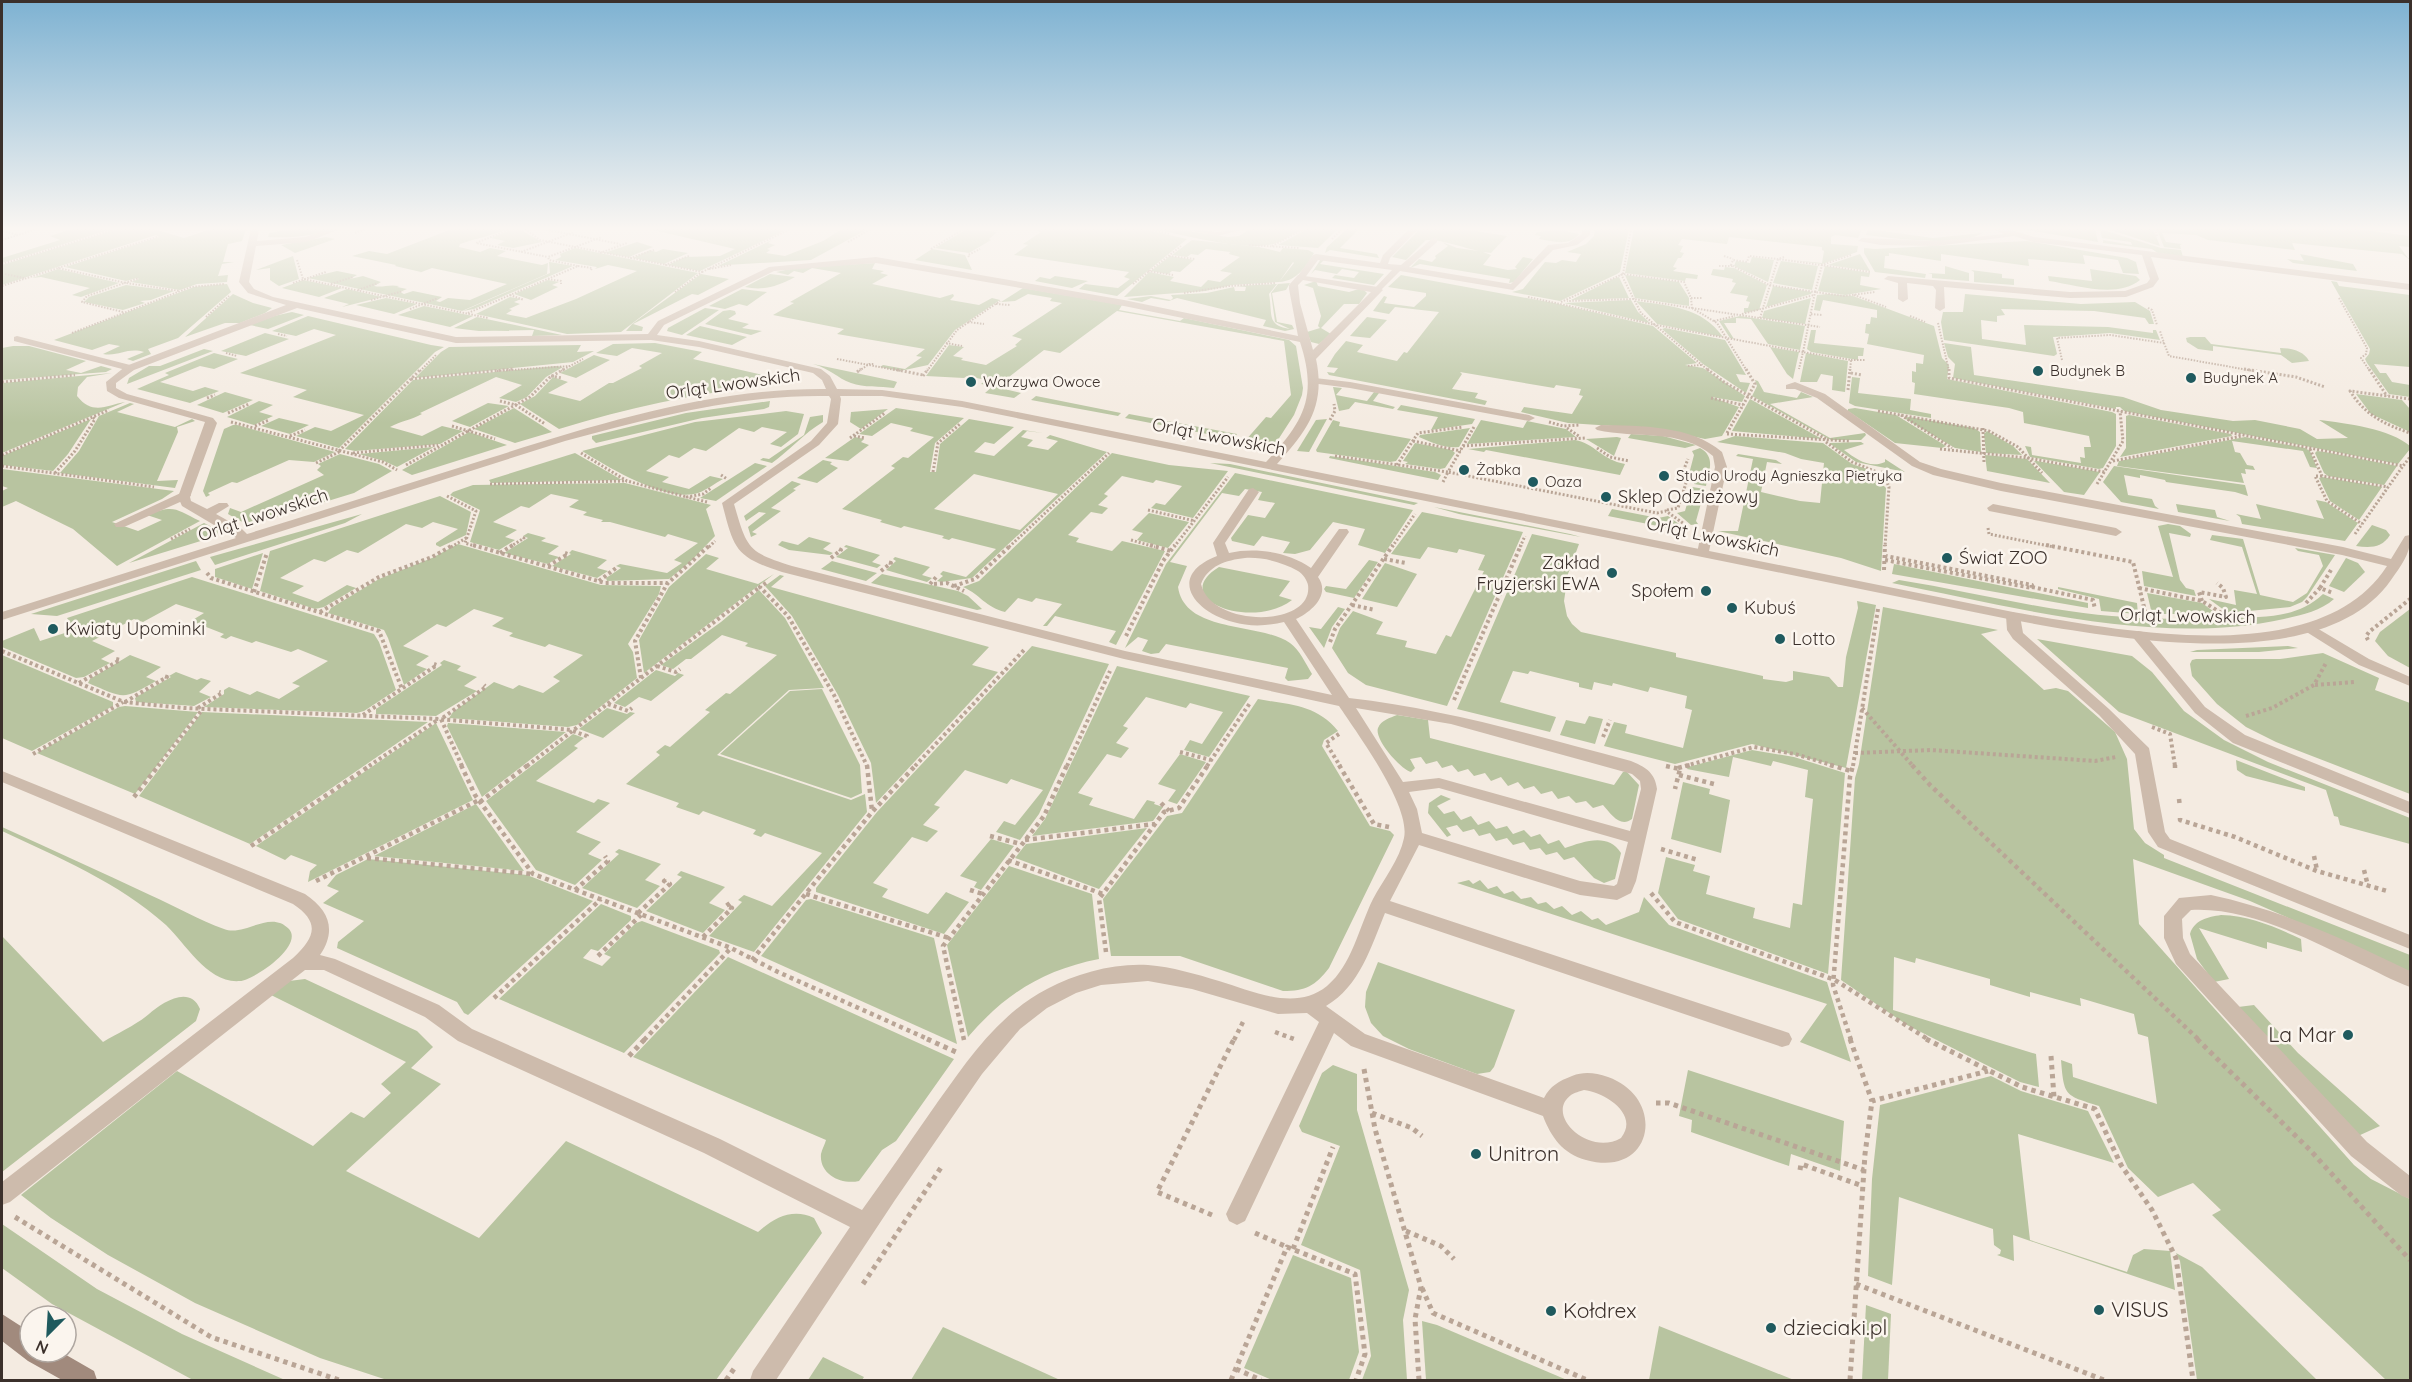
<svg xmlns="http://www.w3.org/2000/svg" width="2412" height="1382" font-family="Quicksand,sans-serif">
<rect width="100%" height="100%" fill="#f4ebe1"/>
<g fill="#b8c4a0" fill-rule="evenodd">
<polygon points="72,229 112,229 2,263 2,258 60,240 50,236"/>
<polygon points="118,229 154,229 184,238 211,229 246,229 242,241 228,244 223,262 234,262 222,264 218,276 228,275 227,282 197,284 180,290 131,282 139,279 137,278 126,281 65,267 159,237 156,235 2,285 2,265"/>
<path d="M292,229H330C310,237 289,238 268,237L269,233Z"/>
<path d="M452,229H507C491,236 477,238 460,244L459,247L480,252L490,248L506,251L497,256L542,265L548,263L547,274L462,311L308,278L337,271L357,275L350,279L363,276L381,282L374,286C383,288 388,284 399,286L397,287L407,289L400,292L404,294L413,291L442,297L436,301L440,302L448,298L470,300L507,284L432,268L419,273L421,272L395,266L396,265L352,256L369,251L387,254Z"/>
<polygon points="514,229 519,229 542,242 513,248 497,245 505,241 491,238"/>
<polygon points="649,229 782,229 786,230 700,271 668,265 685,257 720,256 735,249"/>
<polygon points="842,229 868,229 811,260 726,265 716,267 772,240 768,243 775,245 767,249 770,250 766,253 785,256 823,241"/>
<polygon points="967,229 997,232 989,239 991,240 969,253 935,248"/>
<polygon points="1040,229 1142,229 1187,239 1117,296 1079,289 1085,284 1118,288 1130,279 1124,277 1129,272 1014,255 1028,245 1023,244 1041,232 1038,231"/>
<path d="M1154,229H1175L1228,237L1239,236L1250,229H1301C1293,234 1285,240 1276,243C1249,253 1184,235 1154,229Z"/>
<polygon points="1307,229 1338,229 1318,248 1278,245"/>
<polygon points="1347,229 1359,229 1340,248 1377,254 1379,258 1330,250 1325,253 1327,247"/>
<path d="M1420,229H1463L1507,236L1491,253L1483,252L1491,255L1483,265L1508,270L1517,269L1515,267L1523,257L1533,259L1514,282L1509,283L1510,279L1420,264L1410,268L1419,259L1432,262L1436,258L1435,256L1448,246L1442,242L1457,248L1479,251C1465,248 1440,239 1426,240L1406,260L1392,257Z"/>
<polygon points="1595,229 1629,229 1620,272 1617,274 1560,301 1512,292 1523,289 1545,262 1556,263 1562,260 1576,262 1581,254 1567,252 1586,244 1594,236"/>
<polygon points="1634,229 1862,229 1858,238 1835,235 1831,237 1831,244 1858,246 1857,252 1822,264 1792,260 1822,263 1824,251 1822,250 1822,247 1729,237 1727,244 1682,239 1678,245 1683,246 1680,252 1684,253 1681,258 1678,258 1673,267 1677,268 1673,271 1698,275 1697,279 1686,278 1685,281 1625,273"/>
<path d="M1868,229L1933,238L1982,233C1962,248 1892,238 1866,235Z"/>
<polygon points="2021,229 2095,229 2098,242"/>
<polygon points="2100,229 2161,248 2181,250 2183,257 2159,254 2152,249 2103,243 2103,240 2132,245 2131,242 2102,238"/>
<polygon points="2108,229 2356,229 2410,236 2410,247 2399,246 2408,258 2410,258 2410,260 2402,254 2292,243 2295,250 2208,240 2196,235 2162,233 2166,242 2182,244 2180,245 2181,249 2164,247 2158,232 2161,230 2154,231 2160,246"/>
<path d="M1561,230L1579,234C1569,247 1553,241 1539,239L1541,236L1535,235L1537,232Z"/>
<polygon points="326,237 335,239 295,253 281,245"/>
<path d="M1192,240L1259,247L1280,252L1283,248L1308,250L1314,253C1306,267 1297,281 1279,282L1294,263L1293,262L1279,282L1232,285L1205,291L1124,297L1149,272L1174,277L1170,281L1201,287L1208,280L1220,282L1232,273L1220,271L1240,257L1229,254L1230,252L1206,249L1198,255L1191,254L1187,257L1172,255Z"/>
<polygon points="2027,241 2127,258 2136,262 2139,274 2123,273 2118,260 2083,255 2085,264 2028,259 2029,266 1941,254 1941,261 1889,253 1889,256 1885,256 1884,268 1926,274 1925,278 1875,272 1864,253 1864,248 1875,249"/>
<polygon points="637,242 653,247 629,257 604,253"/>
<polygon points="575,248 698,273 621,332 567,334 476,314 510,297 521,299 514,302 520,304 509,309 512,310 506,314 526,318 576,299 637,271 608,265 595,269 597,267 555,260 561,257 560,254"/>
<polygon points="663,249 688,253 664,264 633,258 650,250 656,252"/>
<polygon points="932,249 965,255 972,270 915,260"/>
<polygon points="1860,254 1870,271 1828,265"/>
<polygon points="2300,254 2353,264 2357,271 2293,263 2287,259 2304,261"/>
<polygon points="293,256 299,279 279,286 270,280 270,268 256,270"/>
<polygon points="1170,256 1194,260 1180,272 1172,271 1168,274 1151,271"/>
<polygon points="1752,257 1774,260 1768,282 1734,266 1736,261 1750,263"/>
<polygon points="1321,259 1324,260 1320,264 1384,274 1374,285 1332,278 1335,275 1354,278 1359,272 1342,269 1337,274 1315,270 1311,274"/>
<polygon points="1781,261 1818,266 1812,290 1773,283"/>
<polygon points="549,262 550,262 573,266 474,309 463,311 550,273"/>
<polygon points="875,263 872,269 884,271 880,273 888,275 872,284 940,298 953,294 954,296 950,300 979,305 992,298 1000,300 955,330 928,365 900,371 880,367 883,365 905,369 922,357 916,356 925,349 837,334 844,329 773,315 794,303 790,302 841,273 812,268 803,273 794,271 788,275 776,272 795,268"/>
<polygon points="1825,266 1870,273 1869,277 1861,276 1860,285 1881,289 1845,295 1818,291"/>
<polygon points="1945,266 1969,273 1969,281 1932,278 1932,274 1928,273 1945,274"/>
<polygon points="1725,267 1734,268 1767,285 1759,310 1744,313 1744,308 1748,308 1750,302 1746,301 1748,296 1730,293 1736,283 1732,282 1733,279 1711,275 1713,269 1724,270"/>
<polygon points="58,269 119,283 81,297 72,295 90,288 41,277 32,278"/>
<path d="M2090,269L2136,276L2140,280C2117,299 2076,285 2049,281L2048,276L2092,281Z"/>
<polygon points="1971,270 2002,274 2002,278 2014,279 2014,285 1974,282 1974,272"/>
<polygon points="701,274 729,279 698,295 692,294 633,324 643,327 642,331 626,331 632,324"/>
<path d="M770,274L795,277C778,286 764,291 745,287Z"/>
<polygon points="1401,275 1554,303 1653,326 1697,363 1685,365 1703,368 1745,396 1742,402 1711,397 1739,407 1722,436 1705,439 1659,429 1568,423 1521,412 1524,407 1572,414 1583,396 1579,395 1581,389 1556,385 1554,388 1460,372 1462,374 1452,389 1478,393 1475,398 1487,401 1485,405 1329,375 1327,372 1334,373 1338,368 1327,367 1335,354 1346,341 1363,345 1357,352 1397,361 1404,352 1407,353 1439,312 1395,307 1389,314 1373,311 1384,296 1387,297 1384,303 1414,307 1426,296 1426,293 1388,287"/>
<polygon points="1625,275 1679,282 1689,298 1689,306 1635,298"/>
<polygon points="1055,276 1088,281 1072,288 1035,281 1040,277 1050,279"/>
<polygon points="1619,277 1629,298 1571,300 1613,279"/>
<polygon points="303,280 342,288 319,297 282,288"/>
<polygon points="548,280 559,282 552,285 558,287 531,300 514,294"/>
<polygon points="1316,281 1318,286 1349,292 1362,288 1367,293 1359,304 1344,304 1321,328 1331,334 1319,344 1311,342 1307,332 1320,328 1318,326 1321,316 1313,288 1304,285"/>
<polygon points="2331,281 2337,282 2339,286 2410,295 2410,367 2374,364 2380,373 2386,373 2392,382 2410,385 2410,397 2389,394 2367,363 2365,359 2369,354 2370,349"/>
<path d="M1290,283L1286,290L1272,293L1277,322L1292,325L1294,329L1285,331L1263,326L1266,320L1177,298L1169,301L1151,298L1142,302L1127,299L1151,296L1171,300L1173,298L1171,295L1207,293L1234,287L1235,291H1245L1246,287L1236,286L1277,284L1269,294C1273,315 1266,325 1290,329L1275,322L1271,293L1278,284Z"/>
<path d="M227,284L231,292L178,338L148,349L151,354L133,361L127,359L144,352C127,347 119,357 103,354L120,346L109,344L92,350L54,340L194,287Z"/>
<polygon points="126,285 174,291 151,300 140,301 145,303 123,310 84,302 89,297"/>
<polygon points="1773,286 1812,292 1811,294 1766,307"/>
<polygon points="1023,288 1122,305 1119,310 1180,321 1184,318 1289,340 1296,346 1303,388 1302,395 1294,415 1274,446 1245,441 1266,417 1271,418 1291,395 1284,341 1117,311 1060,353 1044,350 996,387 1021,393 1014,398 985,393 993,386 981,384 986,380 967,376 964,378 926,376 949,345 964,347 953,356 963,358 961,360 986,365 1017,346 1015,345 1022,339 1012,336 1062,303 1050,301 1052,298 1028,294 1015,301 1001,302"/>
<polygon points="347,289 382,297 342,307 349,304 324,298"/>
<polygon points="742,289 767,292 747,306 739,304 725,309 709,306"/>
<polygon points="233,294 253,303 272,308 265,313 240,323 225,323 185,337"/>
<polygon points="1828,294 1853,296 1934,326 1942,358 1949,365 1947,379 2112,412 2116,414 2116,446 2103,468 2099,469 2030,457 2025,446 2031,447 2032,455 2081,463 2080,457 2085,458 2084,447 2091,447 2089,436 2024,423 2023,412 2009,408 1914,394 1915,383 1912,382 1912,371 1916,372 1916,363 1923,364 1924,355 1867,344 1869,334 1865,333 1866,324 1870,324 1871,317 1877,318 1877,310 1823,300 1820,311 1814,310 1817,295"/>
<polygon points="1965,294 2081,304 2135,302 2150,311 2154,324 2149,324 2145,318 2094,311 2001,309 2005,315 1997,316 1997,322 1981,320 1982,339 2026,345 2024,325 2108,327 2153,333 2153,330 2156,330 2160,340 2110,333 2053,337 2057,354 2054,356 1944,340 1941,322 1943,312 1963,312"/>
<polygon points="386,298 417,304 394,314 356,305"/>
<polygon points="1811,298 1805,324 1762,318 1764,311"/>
<polygon points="1631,300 1638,312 1650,323 1564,303"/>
<path d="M1636,301C1670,306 1702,307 1723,337L1657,324Z"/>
<polygon points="424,306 473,316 450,327 398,315"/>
<polygon points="705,308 719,310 682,335 667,331 668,328"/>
<polygon points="730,310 735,311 736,314 728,319 749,324 742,328 762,331 751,335 705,324 723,311"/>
<polygon points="292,312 304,315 268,329 250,325 274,316"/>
<polygon points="308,316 431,345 444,347 435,352 339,448 296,436 315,427 331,431 364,415 293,397 307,390 240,373 336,335 314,329 296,336 272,331"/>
<polygon points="1740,316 1805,326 1800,350 1768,344 1751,319 1736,318 1736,323 1724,323 1734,339 1730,338 1719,321"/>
<polygon points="477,317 562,335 532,336 534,330 479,331 454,328"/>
<polygon points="1367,317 1387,320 1370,338 1350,336"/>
<polygon points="700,326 747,337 732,345 686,335"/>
<polygon points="1665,328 1725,340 1746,375 1736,374 1740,382 1750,383 1746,393 1703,364 1662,329"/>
<polygon points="1811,330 1816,330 1814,343 1864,348 1863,356 1858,356 1858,360 1811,352 1807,349"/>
<polygon points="265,333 289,339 246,356 221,351"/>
<path d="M2190,337H2205L2211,344L2281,353L2280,348C2291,348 2304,351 2309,361L2292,363L2281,355L2213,346V351L2198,349L2187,342L2186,338Z"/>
<path d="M655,343L702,352L693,359L772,377L771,386C698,392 629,408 559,429L520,404L535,396L553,377L568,382L548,393L580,401L609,383H613L642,368L639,366L662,353L632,348L617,356L596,353L613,344Z"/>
<path d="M1944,343L1971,347L1974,375L2123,397L2161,410L2233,421L2255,420L2300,429L2317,439L2348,438L2319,420C2345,423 2391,429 2410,446V449L2398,464L2124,411L2120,407H2116V409L1953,378L1955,364L1948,357Z"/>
<polygon points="581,345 577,352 594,351 573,362 415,378 441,352 449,347"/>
<polygon points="13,346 29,346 86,361 66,370 81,373 101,366 112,369 106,372 2,380 2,348"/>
<polygon points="1770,347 1799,352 1793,379 1787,374"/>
<polygon points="204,349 213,351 127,384 129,378 149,366 160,366"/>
<polygon points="214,353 238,359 214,369 200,366 160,382 193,391 205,387 219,391 190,403 137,389 169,375 165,373"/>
<polygon points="1806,353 1848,361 1845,392 1832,390 1833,376 1821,374 1817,382 1800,382"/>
<polygon points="594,355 610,360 576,378 560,373"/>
<path d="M813,364L894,381L897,382L894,388C880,386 864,388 851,383C837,378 831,369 813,364Z"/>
<path d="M556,366L563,367L546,377L527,397L516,402L499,398L522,385L496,377L420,413L422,414C411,420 401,421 390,427L422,436L442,426L463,431L440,444L355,451L345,449L413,380Z"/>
<path d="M112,373L87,377L78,387L77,396C93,416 107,405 125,402L2,453V383Z"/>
<polygon points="1852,377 1860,378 1858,393 1911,399 1910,410 1931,414 1931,418 1855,406 1849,403"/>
<polygon points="1755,380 1758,381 1764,392 1797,398 1801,392 1813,397 1770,404 1830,438 1865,433 1866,435 1861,440 1831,440 1752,396 1757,386"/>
<polygon points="1333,387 1342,388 1336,395 1367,401 1374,392 1379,393 1373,401 1395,407 1393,409 1355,402 1349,409 1339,411"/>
<polygon points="225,392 253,400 223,413 197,405"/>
<polygon points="2356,394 2402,400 2410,409 2410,432 2371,414"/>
<polygon points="1036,396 1121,413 1118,416 1031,400"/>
<polygon points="1750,399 1822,439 1732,431"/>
<polygon points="259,401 273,405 259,412 273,416 254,425 227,417"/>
<polygon points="770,401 769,407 764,409 702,418 596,443 592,439 592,436 686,413"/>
<polygon points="130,403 134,404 117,412 175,427 192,419 195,421 177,427 178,432 157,481 178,480 175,488 60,473 79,451 99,416"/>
<polygon points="488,403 509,406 470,427 452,421"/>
<polygon points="1401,405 1475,419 1472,424 1431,430 1438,417 1397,410"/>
<polygon points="514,408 552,432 515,443 474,429"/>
<path d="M896,408L964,418L935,443L930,472H936L940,444L969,419L1014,427L994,444L985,442L974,452L994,456L1023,430L1043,433L1027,431L1021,437L1033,440L1027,446L1048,450L1058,441L1046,438L1050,435L1107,452L972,578L941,582L937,581L943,576L940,574L943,571L966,577L996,549L952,538L949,540L942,538L944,536L904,526L901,528L880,522L882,520L842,509L895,468L891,466L903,457L908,458L934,437L910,431L913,428L891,423L872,436L859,434ZM974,474L1058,494L1020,530L934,509Z"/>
<polygon points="1855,408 1896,415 1946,446 1942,448 1895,443 1848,411 1848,409"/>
<polygon points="888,409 861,429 850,422 851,412"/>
<path d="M786,411L804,414L798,434L781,447L770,444L787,432L762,427L754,432L739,428L706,451L694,448L679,458L669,455L646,471L669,477L662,482L689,489L710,476L723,479C715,483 707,490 698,493C667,503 608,467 582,451L695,422Z"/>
<polygon points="1129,414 1237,434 1233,439 1125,418"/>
<path d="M823,415V422C804,433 789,451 772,463L760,460L763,458L769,459L804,435L810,417Z"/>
<polygon points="2129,415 2231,434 2232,436 2120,457 2126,448 2126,416"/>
<polygon points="1909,417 1974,428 1980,432 1981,452 1955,448 1904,418"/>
<polygon points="279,418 309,425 290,434 261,426"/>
<polygon points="91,419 68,454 53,471 2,465 2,456"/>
<polygon points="1327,419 1309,452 1297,451 1316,420"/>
<polygon points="1333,420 1340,422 1339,426 1411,439 1396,461 1390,462 1317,452 1316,450"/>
<polygon points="1481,420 1523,428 1527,421 1566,429 1576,437 1467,444"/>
<polygon points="233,425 237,425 335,452 314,462 289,460 237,483 232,482 208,493 210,495 206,497 203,491 224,429"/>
<path d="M1470,428L1459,447C1445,449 1431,442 1419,437L1420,435Z"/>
<polygon points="1987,431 2013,446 2022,455 1986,453 1984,434"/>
<polygon points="469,432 507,445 412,475 402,470"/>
<polygon points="1631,434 1663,436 1696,445 1685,448 1628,438"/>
<polygon points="1735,436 1823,443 1852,464 1867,469 1886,488 1881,571 1841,558 1718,531 1738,531 1753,459 1736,456 1738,454 1776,460 1782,464 1767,462 1761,492 1800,501 1820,503 1824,463 1801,459 1785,453 1717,442"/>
<polygon points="855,437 864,439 861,442 869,445 848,461 825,458"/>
<polygon points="1617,437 1621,438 1614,456 1586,439"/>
<polygon points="2245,437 2305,448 2310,451 2317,468 2310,467 2303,451 2232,441 2235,452 2240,453 2247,465 2253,466 2255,470 2245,469 2246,474 2241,473 2244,483 2117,466 2119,461"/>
<path d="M1575,440C1594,443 1602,460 1625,464L1620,475L1486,450L1484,452L1468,449Z"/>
<path d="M1861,442L1864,444L1844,450C1856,459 1870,469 1885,462V459L1905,472L1856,462L1829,443Z"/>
<polygon points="1415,443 1452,450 1455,453 1445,468 1440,469 1405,464 1408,462 1403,461"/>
<polygon points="434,447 397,467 384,461 359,454"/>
<path d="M1700,448C1716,457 1709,471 1706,486L1694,484L1695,480L1689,474L1694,455L1692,451Z"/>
<polygon points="2317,451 2325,452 2397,466 2384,485 2328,476 2324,473 2315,453"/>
<polygon points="575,453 622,480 491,483 489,480"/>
<path d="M1112,453L1169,465L1228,471L1193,518L1151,508L1156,503L1165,505L1182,486L1156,480L1153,483L1122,476L1104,494L1108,496L1098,505L1108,508L1102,514L1091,512L1068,535L1079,538L1076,542L1112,551L1122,541L1165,551L1116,645L1109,642L1116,631L1055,616L1047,626H1043L1062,604L1036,598L1032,602L1018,598L1005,612C985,607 981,595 963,587L979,581Z"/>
<polygon points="340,454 379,464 392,471 354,493 253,524 240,521 228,514 230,508 241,512 324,475 317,470 321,466 318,464"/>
<polygon points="1985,455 2027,459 2050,483 1987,471"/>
<polygon points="1330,456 1435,472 1441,475 1438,480 1329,458"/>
<polygon points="823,460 832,462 830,464 838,468 817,483 797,478"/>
<polygon points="2034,461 2037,461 2100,472 2084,495 2064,492"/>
<polygon points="755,463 767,466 716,501 700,498"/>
<polygon points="1210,463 1230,464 1418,503 1414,505"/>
<polygon points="2114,466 2245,485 2248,496 2235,492 2166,482 2165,480 2140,475 2140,478 2124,475 2128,495 2152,499 2155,506 2159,509 2121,502 2103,482"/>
<path d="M2,469L174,491L162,499L112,522L138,531L162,520L147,515C175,504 175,509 200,521L117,566L73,529L16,501L2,507V491L8,488L2,486Z"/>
<path d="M1235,473L1413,510L1385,553L1358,545L1365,529L1333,522L1310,550L1295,554L1283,553L1290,542L1262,536L1254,546L1232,541L1231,538L1248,515L1265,518L1275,503L1258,500L1262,492L1245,489L1239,496L1222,493L1170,562L1187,566L1178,587C1185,634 1260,622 1290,643C1299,649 1306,664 1312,674L1308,679L1288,681L1285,678L1288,668L1166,644L1159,653L1151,654L1142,651L1148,640L1138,637L1125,648L1166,564Z"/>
<polygon points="2319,478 2322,477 2382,487 2359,520 2330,501"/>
<polygon points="792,481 801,484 793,489 796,490 771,508 781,511 752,532 757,534 751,537 748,527 766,513 759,512 746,521 744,516"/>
<polygon points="625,483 711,505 706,509 715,536 691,561 669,579 607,581 606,578 621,568 616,566 620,564 667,573 682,563 674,560 698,543 668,534 665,537 610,522 601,522 603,520 583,515 587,512 569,507 579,500 551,494 529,508 521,506 493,522 517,530 505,537 515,540 499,550 470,542 480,510 450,495 453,492 473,485"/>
<polygon points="1692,487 1705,489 1696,521 1698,524 1691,525 1677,513 1685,511"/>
<polygon points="440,496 471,512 466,535 440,547 436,545 436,543 458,529 433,522 422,528 406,524 358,553 347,550 325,562 314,559 280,578 304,586 292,593 318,602 347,585 356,588 324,607 315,609 260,591 270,551"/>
<polygon points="2316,500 2326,502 2358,523 2345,541 2242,524 2240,517 2236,514 2261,519 2256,504 2324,519"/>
<polygon points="2176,504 2215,510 2217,517 2230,521 2178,512"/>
<polygon points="1434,507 1570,534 1581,537 1459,514"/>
<polygon points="1612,509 1658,518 1668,516 1683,527 1673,529 1608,516"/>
<polygon points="1422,512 1523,532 1447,706 1366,685 1348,673 1332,648 1340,628 1353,611 1383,622 1376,634 1407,641 1405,647 1436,654 1446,635 1451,637 1484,571 1478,570 1485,555 1459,549 1457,553 1428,547 1420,559 1391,554"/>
<polygon points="1149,513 1189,522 1168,548 1137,540 1143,533 1132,530"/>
<polygon points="362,514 345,523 215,565 210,557"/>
<polygon points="204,523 218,530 217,536 129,563"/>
<polygon points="2168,524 2180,526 2191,534 2190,537 2169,533 2180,580 2186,588 2194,590 2196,596 2144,586 2142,571 2173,577 2158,526"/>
<path d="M2372,525L2386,530L2390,535C2382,548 2370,548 2356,546Z"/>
<polygon points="528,533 546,538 541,541 559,546 548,554 559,557 548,564 504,553 528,538 523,536"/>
<polygon points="1532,534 1579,544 1568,574 1564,601 1567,616 1572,624 1581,632 1676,653 1676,657 1763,676 1763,679 1786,682 1793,680 1793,671 1829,677 1838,687 1843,687 1846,657 1858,608 1857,601 1876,605 1846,768 1752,744 1675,764 1604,746 1614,722 1627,725 1625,733 1683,748 1692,710 1685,708 1687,696 1650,687 1648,692 1613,683 1612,686 1594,682 1592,690 1579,687 1579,683 1530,671 1528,674 1513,671 1500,702 1556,717 1550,732 1457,709"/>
<polygon points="2212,535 2243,539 2260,595 2293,602 2307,593 2323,566 2319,555 2298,551 2295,548 2335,555 2307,597 2302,602 2290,607 2228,613 2209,599 2236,605 2234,590 2257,594 2242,547 2210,540"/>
<polygon points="809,537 831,543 823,549 833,553 830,555 789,550 778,545 782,541 798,545"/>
<polygon points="458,544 601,585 661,586 659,594 628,644 633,652 637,678 577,725 568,727 449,718 453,712 494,682 513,689 519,685 543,693 560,681 553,677 583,655 549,644 545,647 509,636 513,633 492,626 504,618 474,609 446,627 437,624 403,646 429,656 416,665 427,669 404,685 388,638 384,630 328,613 331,608 379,579 432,558"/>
<polygon points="846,545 880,555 872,562 881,565 877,568 836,557 848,548 844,547"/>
<polygon points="572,550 607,560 597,568 608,571 597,578 552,566 571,554 569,553"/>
<polygon points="263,553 252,589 215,577 215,569"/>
<polygon points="706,554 719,558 706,569 758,584 774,574 644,673 639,640 669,587"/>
<polygon points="895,557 930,567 922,575 932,578 927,582 886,570 896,561 893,559"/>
<polygon points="2346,558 2358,563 2365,572 2344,592 2329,586"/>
<polygon points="1369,560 1378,562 1354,598 1326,592 1324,589 1326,586 1346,589"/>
<polygon points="196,561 201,570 57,616 31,614"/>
<polygon points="832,561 877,573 866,581 821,569"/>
<polygon points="1385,563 1417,574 1397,607 1362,599"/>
<polygon points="1894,564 2088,603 2088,608 1892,574"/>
<path d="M1219,567L1290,581L1279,596L1292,600C1251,631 1167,599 1219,567Z"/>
<polygon points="882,574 958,591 968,596 982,609 977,610 871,583"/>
<polygon points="780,575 784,576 771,587 989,647 972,665 998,672 876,803 871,763 838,695 792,616 765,586"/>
<polygon points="192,577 374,634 379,642 396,690 364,711 357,713 204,707 224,694 224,690 229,687 250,695 257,691 279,699 300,686 292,683 328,661 298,649 291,652 256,641 252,643 231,636 226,639 220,637 224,634 191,621 204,613 176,604 143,622 134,619 92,641 115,651 101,659 110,663 84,677 76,678 2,647 2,641 34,628 40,641 74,630 67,618"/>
<path d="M1899,580C1956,589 2012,603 2069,611C2122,619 2175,620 2229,618C2262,617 2297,619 2323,594L2334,599C2321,611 2301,615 2284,619C2162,647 2013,607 1892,583Z"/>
<polygon points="2058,587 2137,603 2138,614 2101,611 2099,599 2058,589"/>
<polygon points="759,590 785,618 824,688 789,690 717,755 851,800 865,794 867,812 754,952 709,936 742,902 738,900 744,895 772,906 822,853 765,833 761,837 753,834 756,830 703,811 699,815 676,807 679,803 626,784 660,755 656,752 665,745 670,747 710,712 705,710 726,693 730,694 777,655 745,646 748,643 722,635 691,659 686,659 673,669 661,665 721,622"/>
<polygon points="2147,593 2202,603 2217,614 2152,614"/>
<polygon points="1338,607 1345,609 1332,627 1324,648 1309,627 1321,629"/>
<path d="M1883,607L1998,630L1981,634L2044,690L2056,688L2068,691L2115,732L2127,759L2134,829L2145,843L2164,855V858L2410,955V972L2250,901L2133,859L2139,924L2354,1165L2371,1179L2410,1199V1380H2386L2212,1215L2221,1210L2193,1183L2158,1197L2128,1168L2099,1106C2065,1095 2064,1097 2061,1060L2072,1064L2073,1077L2157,1104L2148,1037L2138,1034L2134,1014L2080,998L2081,1006L2030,992V997L1990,985V979L1916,958L1915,963L1894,957L1893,1010L2036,1054L2039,1087L2020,1082L1907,1025L1841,980L1855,778L1859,764Z"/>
<polygon points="2410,609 2410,668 2388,656 2375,641 2380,632"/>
<polygon points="2037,639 2132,656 2152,672 2184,711 2224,740 2268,762 2410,818 2410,844 2340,825 2338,817 2334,816 2326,790 2119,712"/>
<polygon points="1032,646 1109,664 1039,814 1020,840 996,832 1004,821 1015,825 1043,790 1011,779 1007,784 965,770 934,805 940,807 923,825 938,831 927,842 912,837 873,883 888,889 882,897 928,914 946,892 969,902 944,934 816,892 816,888 877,812"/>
<polygon points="2288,646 2298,648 2259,652 2190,652 2197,650"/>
<polygon points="2323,653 2379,678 2375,690 2410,703 2410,794 2276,742 2246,727 2217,704 2192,676 2190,664 2192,660 2196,659 2280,659"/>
<polygon points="2,655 113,702 113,706 32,751 2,738"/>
<path d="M130,655L161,667L146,677L156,681C122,701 124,698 88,683L90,679Z"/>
<polygon points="444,660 461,666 457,670 477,677 464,686 477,691 436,716 376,714 376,709 442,665 440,663"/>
<polygon points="1117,666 1250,696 1209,757 1184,750 1190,740 1202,744 1223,712 1190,703 1186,708 1146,697 1123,726 1128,728 1116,743 1129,748 1121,758 1107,754 1078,793 1093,798 1089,805 1134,819 1147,800 1155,802 1154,804 1163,807 1153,821 1032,836 1045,819"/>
<polygon points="656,670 675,676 678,673 684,675 651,701 639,697 625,707 614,703"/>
<polygon points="176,672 197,680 201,678 211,681 199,692 211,697 194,706 136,702 135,698 138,696 171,677 169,676"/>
<polygon points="822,689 860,765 862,793 851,798 720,754 790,691"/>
<path d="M1258,699C1289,705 1316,704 1338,731L1324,740L1322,746L1370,826L1390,831L1394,835L1329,968C1315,986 1306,991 1283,991L1180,956H1111L1103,899L1167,816L1182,813Z"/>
<polygon points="125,706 198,712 135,794 37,753 119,707"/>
<polygon points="607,708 627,714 630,712 635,713 603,738 579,729"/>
<polygon points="202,712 428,722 250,844 139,796"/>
<path d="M1397,715L1428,720L1430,738L1614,785L1623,772H1627L1639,785L1632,819C1620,828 1611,814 1603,805L1593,808L1586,801L1576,803L1569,796L1558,799L1552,791L1541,794L1534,786L1524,789L1518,782L1508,786L1501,777L1491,781L1485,773L1474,776L1468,769L1458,772L1452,765L1442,768L1437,761L1426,764L1421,757L1410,759L1415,768L1411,772C1400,769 1374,739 1378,728C1381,720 1390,718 1397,715Z"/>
<polygon points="1589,716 1603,719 1595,744 1560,735 1566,720 1585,724"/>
<polygon points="436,723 473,800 308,882 310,871 317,865 291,855 285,860 256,846"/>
<polygon points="448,723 566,732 482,797 447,726"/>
<polygon points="573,734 584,738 574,746 578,748 536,781 594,803 598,799 610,803 576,832 601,842 588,854 602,860 575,885 536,870 486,801"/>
<polygon points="1752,750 1794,757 1845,773 1828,974 1678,919 1658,893 1666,857 1695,865 1693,871 1710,876 1706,894 1755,908 1753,918 1790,928 1793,903 1802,905 1813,799 1805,797 1808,770 1773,761 1771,766 1733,757 1729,777 1687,769 1688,767"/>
<polygon points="1180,754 1206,762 1177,804 1168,801 1176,790 1158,784"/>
<polygon points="2236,760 2305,787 2305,791 2246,776 2237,770"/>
<polygon points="1683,782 1710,789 1709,794 1730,800 1721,853 1671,839"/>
<path d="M1441,795L1451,799L1437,806L1444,814L1454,811L1461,820L1471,816L1478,825L1489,821L1496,829L1507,826L1513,834L1524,830L1531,837L1540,834L1548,844L1559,840L1565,848C1583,842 1608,832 1621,853L1615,879L1604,883L1594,878L1574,857L1564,860L1557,852L1546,855L1540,848L1530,850L1524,842L1513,845L1507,838L1496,841L1490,833L1479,836L1474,829L1463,832L1457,825L1446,828L1451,835L1447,837L1428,813L1429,803Z"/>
<polygon points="476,804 524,871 374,856"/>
<path d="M2,827C51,849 101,872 150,895C175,906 199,920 224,929C245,937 270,909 289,929C304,946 254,980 240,981C208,984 186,944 166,925C118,882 59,858 2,831Z"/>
<polygon points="1147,828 1099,889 1015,858 1026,844"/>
<polygon points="991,839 1014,846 981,890 974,887 977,882 960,876"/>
<polygon points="619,849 661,864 645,880 660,886 637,908 582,888 619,854 615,852"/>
<polygon points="368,859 527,875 593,901 468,1015 464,1013 457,1002 337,948 338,942 364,921 323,903 339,891 327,886 336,875"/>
<path d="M1009,866L1092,894L1099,959C1043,970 1005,994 968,1037L947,945Z"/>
<polygon points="681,871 725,887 709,903 725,910 703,933 646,911 682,877 677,875"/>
<polygon points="1469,880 1473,884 1480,880 1488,889 1497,886 1504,894 1513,891 1521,899 1531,897 1538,904 1546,902 1554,909 1562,906 1572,915 1581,911 1592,920 1598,918 1606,925 1639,912 1644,897 1669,925 1827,982 1851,1062 1800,1042 1827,1004 1457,883"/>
<polygon points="811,899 934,938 957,1044 761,956 806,900"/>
<polygon points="601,904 631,916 631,920 598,951 591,949 583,958 602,966 611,957 604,954 636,923 642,921 719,950 720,953 624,1053 499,999"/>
<path d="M2221,915C2251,916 2275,927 2301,939L2302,952L2267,942V949L2199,928L2229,979L2214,982L2197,959L2190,934C2194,920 2208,917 2221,915Z"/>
<path d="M2,936L103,1042C118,1033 136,1025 149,1014C161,1003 190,984 200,1009L196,1021L2,1172Z"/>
<path d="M728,957L954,1059L896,1141L882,1150L859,1181C842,1185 819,1175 821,1154C822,1149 825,1144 826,1140L633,1057Z"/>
<polygon points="1378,962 1515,1010 1494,1067 1490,1072 1477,1074 1409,1049 1383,1036 1371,1023 1365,1007 1366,992"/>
<path d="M305,979L417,1031L433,1047L411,1068L441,1084L346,1171L479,1238L566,1141L758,1232C775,1217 793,1208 814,1218L822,1233L716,1380H387L320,1358L195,1303L108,1255L51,1218L21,1195L177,1071L313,1146L351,1112L364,1118L391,1093L381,1084L406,1062L271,995L289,981Z"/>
<polygon points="2254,1005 2298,1053 2380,1126 2358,1136 2238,1007"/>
<polygon points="1333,1065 1357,1074 1357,1110 1409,1290 1403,1320 1407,1380 1362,1380 1371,1356 1360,1270 1301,1245 1340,1146 1302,1132 1299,1126 1322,1073"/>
<polygon points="1688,1070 1844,1121 1840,1171 1791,1154 1789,1166 1691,1132 1692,1120 1679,1116"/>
<polygon points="1991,1076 2021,1091 2088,1111 2114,1163 2018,1134 2030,1240 2127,1272 2133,1255 2144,1249 2170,1251 2175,1290 2013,1235 2014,1261 1997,1255 2000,1254 2001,1250 1994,1245 1993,1229 1899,1197 1892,1285 1868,1276 1872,1179 1880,1105"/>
<polygon points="2,1224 97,1289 182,1334 285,1380 193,1380 52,1304 2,1268"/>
<polygon points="2176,1253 2202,1267 2317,1380 2197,1380 2180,1261"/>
<polygon points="1293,1255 1351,1278 1359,1352 1349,1380 1272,1380 1244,1368"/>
<polygon points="1866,1305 1891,1314 1888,1380 1862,1380"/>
<polygon points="1422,1321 1437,1325 1567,1380 1426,1380"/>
<polygon points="1659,1326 1794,1380 1649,1380"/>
<polygon points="943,1327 1060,1380 911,1380"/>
<polygon points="823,1357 864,1377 862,1380 808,1380"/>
</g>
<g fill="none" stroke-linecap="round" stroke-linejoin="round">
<g stroke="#b9a596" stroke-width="2" stroke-dasharray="1.5 1.5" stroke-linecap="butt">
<polyline points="511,229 476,243 548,257"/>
<polyline points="525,229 540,240 702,272 675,292"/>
<polyline points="543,229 620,244"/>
<polyline points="994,229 997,230"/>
<polyline points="1147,229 1170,234"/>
<polyline points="2186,229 2220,231"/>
<polyline points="3,231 18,235"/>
<polyline points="355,233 365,229"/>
<polyline points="2157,236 2156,231 2168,229"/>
<polyline points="157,237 58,268 126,283 180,291"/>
<polyline points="1332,239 1342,229"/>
<polyline points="2,240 37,229"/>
<polyline points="848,242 871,229"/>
<polyline points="1249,245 1299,248"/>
<polyline points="1272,246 1304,229"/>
<polyline points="931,249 964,229"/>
<polyline points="521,252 574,232"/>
<polyline points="600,253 627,243"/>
<polyline points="1851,255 1822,265 1815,292 1844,296 1875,292"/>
<polyline points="1169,256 1195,259"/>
<polyline points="1724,256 1733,259"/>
<polyline points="969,257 968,255 980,249"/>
<polyline points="1784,257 1778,259 1749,256 1747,262 1733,260 1731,265 1769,285 1815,292 1803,352 1851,360 1850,371"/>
<polyline points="630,258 654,250"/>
<polyline points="297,260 303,279 488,318"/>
<polyline points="2,264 116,229"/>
<polyline points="665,265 689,256"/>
<polyline points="578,266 592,268 591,270"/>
<polyline points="1719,266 1732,266"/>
<polyline points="709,269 731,265"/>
<polyline points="1148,271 1173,275"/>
<polyline points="702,272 790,229"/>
<polyline points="5,274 24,278"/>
<polyline points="1621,274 1641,313 1709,371"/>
<polyline points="1623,274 1631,229"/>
<polyline points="548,279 561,281 561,284"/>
<polyline points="293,283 326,272"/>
<polyline points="331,284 353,277"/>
<polyline points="1133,284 1181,246"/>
<polyline points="2,286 58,268"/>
<polyline points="358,290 378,283"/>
<polyline points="1184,293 1229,286 1275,283"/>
<polyline points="510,295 524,300"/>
<polyline points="1854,295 1886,307"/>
<polyline points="1528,297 1656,325 1803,352 1799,369"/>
<polyline points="1691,298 1703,298"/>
<polyline points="2339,298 2367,348 2366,354 2361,358 2370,371"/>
<polyline points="371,300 403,291"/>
<polyline points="1561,302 1623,274 1684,282 1691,298 1692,308 1633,299 1567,301"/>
<polyline points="996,304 1010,305"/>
<polyline points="1692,308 1717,323 1747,371"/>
<polyline points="1692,308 1820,327"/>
<polyline points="2148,308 2152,310 2157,325"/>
<polyline points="410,309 438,298"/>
<polyline points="123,312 82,302 87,296 139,278"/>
<polyline points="468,313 578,266 549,260 548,257 602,237"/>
<polyline points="1742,314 1814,295"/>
<polyline points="1811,314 1822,315"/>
<polyline points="1910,316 1925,322"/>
<polyline points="206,317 229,296"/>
<polyline points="1760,318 1778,259 1870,272"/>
<polyline points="1714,321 1735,316"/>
<polyline points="968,322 984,324"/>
<polyline points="1938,323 1949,371"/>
<polyline points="72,333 191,287 224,284"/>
<polyline points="278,334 287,336"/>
<polyline points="946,343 962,346"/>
<polyline points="2164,343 2169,356 2254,371"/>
<polyline points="226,353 237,356"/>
<polyline points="837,359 901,371"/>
<polyline points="1851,360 1865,360"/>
<polyline points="2062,360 2057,338 2110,335 2164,343 2160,331"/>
<polyline points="1688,366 1701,365"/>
<polyline points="420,371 436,355"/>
<polyline points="497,371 570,366 583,359"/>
<polyline points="561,371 570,366"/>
<polyline points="859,371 869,364 874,364"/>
<polyline points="927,371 957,330 1000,301"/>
</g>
<g stroke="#b9a596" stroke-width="3" stroke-dasharray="2 2" stroke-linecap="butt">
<polyline points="893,369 923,375"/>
<polyline points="1707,369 1724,382 1828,440"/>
<polyline points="1949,369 1949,378 2403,466 2410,457"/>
<polyline points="2244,369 2296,377 2325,387"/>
<polyline points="2369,369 2387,396"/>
<polyline points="857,372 861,369"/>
<polyline points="1851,373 1862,375"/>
<polyline points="551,376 562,378"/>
<polyline points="923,376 928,369"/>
<polyline points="411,379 513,369"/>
<polyline points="2,382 75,375"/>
<polyline points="1848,390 1850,369"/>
<polyline points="207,398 215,395"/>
<polyline points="1711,398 1743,405"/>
<path d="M2410,399L2350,391C2365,415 2384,424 2410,433"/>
<polyline points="500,401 516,405 545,424"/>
<polyline points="1878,411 1989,431 2018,447 2042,473"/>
<polyline points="228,413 249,404"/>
<polyline points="1901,415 1952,448"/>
<polyline points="1330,420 1335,411 1334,404"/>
<polyline points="231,422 383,462 397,470"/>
<polyline points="1549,422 1563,426 1579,425"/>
<polyline points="255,426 269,420"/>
<polyline points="452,426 495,439"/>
<polyline points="1567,428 1580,437"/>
<polyline points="1983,428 1984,463"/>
<polyline points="1727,433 1755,384 1746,369"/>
<polyline points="1727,434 1849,441"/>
<polyline points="290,436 305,430"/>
<polyline points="854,436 865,438"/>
<polyline points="850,438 885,413"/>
<polyline points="1413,441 1461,451"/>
<polyline points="1826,442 1852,462 1884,475 1889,487 1885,547"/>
<polyline points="1463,446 1585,438"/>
<polyline points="1597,448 1610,457 1629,461"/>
<polyline points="1940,449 2028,458 2105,472"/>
<polyline points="2310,449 2322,476 2388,487"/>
<polyline points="339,451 421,369"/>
<polyline points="353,453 438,445"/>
<polyline points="581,453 627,481 687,497"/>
<polyline points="2,455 109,410"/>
<polyline points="1335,456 1448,472 1474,427"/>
<polyline points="2113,461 2242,436"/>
<polyline points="316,463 341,451"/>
<polyline points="406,465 530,397 549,378 564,369"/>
<polyline points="1397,465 1418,433 1463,427"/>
<polyline points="2,466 154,487"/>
<polyline points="933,472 938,443 960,424"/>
<polyline points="1881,472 1895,475"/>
<polyline points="55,473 75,451 95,419 93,417"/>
<polyline points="721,475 727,479"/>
<polyline points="2322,476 2315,476 2327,501 2362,524"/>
<polyline points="1443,482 1448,472 1657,513 1666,511 1687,526"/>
<polyline points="490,484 627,481"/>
<polyline points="2097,484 2123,441 2120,411"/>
<polyline points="447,496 476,511 465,543 478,547"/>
<polyline points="707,502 687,497 703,494 711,488"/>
<polyline points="1148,510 1195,521"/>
<polyline points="1667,510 1678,508 1687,480 1682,474 1688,459"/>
<polyline points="1988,528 1989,534 2054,547"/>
<polyline points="2355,534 2403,466"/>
<polyline points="171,539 190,529"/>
<polyline points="1131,540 1155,547"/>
<polyline points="451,547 468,537"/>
<polyline points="510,547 524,538 521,537"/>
<polyline points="709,547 715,541"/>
<polyline points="1009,547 1109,453"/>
<polyline points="1174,547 1228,477"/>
<polyline points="1392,547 1415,514"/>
<polyline points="1520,547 1525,536"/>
</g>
<g stroke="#b9a596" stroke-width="4" stroke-dasharray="3 3" stroke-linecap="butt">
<polyline points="473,545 605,583 667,583"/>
<polyline points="1150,545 1171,551"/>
<polyline points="2046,545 2133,562 2146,615"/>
<polyline points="500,553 513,545"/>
<polyline points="831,558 841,550 839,549"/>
<polyline points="1384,559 1406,563"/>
<polyline points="1885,560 2032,588 2032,585 1886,556"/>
<polyline points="548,566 568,554 565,553"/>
<polyline points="1884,570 1885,545"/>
<polyline points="2331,570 2320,588 2333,593"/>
<polyline points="881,571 891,563 887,562"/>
<polyline points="207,573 211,578 379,631 402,689"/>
<polyline points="599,581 616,568 614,567"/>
<polyline points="766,583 760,587 788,616 834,695 867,766"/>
<polyline points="930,584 938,575"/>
<polyline points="934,584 947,583 964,591"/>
<polyline points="954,586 975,579 1011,545"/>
<polyline points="2032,587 2093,600 2095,609"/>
<polyline points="2139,588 2202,601 2226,616"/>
<polyline points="254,592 267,553"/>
<polyline points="2202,601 2199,592 2226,597 2223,588 2217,583"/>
<polyline points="2306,603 2320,588"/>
<polyline points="1352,605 1375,610"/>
<polyline points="320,612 379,577 432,557 453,545"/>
<polyline points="1126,636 1163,561 1175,545"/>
<polyline points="2368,640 2366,636 2369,632 2410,599"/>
<polyline points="1330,642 1335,629 1393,545"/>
<polyline points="2,651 124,702 184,708 439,719 572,730"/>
<polyline points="657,666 676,672 680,669"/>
<polyline points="641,678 760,587"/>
<polyline points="79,683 120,660 116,659"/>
<polyline points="2315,685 2355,682"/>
<polyline points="1454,700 1521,545"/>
<polyline points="125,702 167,677 164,676"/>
<polyline points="608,704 628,711 632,708"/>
<polyline points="198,708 222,693 219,692"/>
<polyline points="1862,708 1913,766"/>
<polyline points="363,715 437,665 434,664"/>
<polyline points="2246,716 2272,708 2314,685 2326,663"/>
<polyline points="2152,727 2170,734 2175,766"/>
<polyline points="573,731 587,736 587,739"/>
<polyline points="1339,734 1326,743 1340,766"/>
<polyline points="1603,737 1610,720"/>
<polyline points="1180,752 1211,760"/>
<polyline points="1855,753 1931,750 2095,761 2116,757"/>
<polyline points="33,754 123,702"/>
<polyline points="158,766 202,710"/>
<polyline points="369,766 439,719"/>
<polyline points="462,766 441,719 486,687 484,685"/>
<polyline points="527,766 641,678 635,641 667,584 710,545"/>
<polyline points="915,766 1024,650"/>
<polyline points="1067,766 1110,671"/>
<polyline points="1207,766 1250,703"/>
<polyline points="1685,766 1754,747 1795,754 1835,766"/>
<polyline points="1853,766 1878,609"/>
</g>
<g stroke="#b9a596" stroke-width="4.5" stroke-dasharray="4 4" stroke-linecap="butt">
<polyline points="461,765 475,795 533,874 731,948 778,972 930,1040"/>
<polyline points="867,765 872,811"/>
<polyline points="1339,765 1374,824 1389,827"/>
<polyline points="1830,765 1851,771"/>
<polyline points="1912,765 1930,785 2199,1040"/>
<polyline points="2175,765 2175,768"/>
<polyline points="1666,766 1680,769 1675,789"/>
<polyline points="1678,768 1690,765"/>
<polyline points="1679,775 1714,784"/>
<polyline points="134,797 159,765"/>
<polyline points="2179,799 2180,807"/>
<polyline points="480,802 528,765"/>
<polyline points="1161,803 1169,811"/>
<polyline points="2180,818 2180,820 2235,837 2317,871 2387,891"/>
<polyline points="990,836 1021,844"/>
<polyline points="1025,840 1155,824"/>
<polyline points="251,846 371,765"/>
<polyline points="1661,849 1698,860"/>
<polyline points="2314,856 2317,870"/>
<polyline points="367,858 532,874"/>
<polyline points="1008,860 1103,894"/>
<polyline points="2364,870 2368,886"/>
<polyline points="316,881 479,800"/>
<polyline points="575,890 608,861 605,856"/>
<polyline points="970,890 983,894"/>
<polyline points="1651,893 1675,922 1835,980 1929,1040"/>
<polyline points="806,894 949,938"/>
<polyline points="638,913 670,884 664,881 667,879"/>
<polyline points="703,937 732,908 726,906 730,903"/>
<polyline points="1106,952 1099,899 1164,812 1179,808 1208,765"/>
<polyline points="598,956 641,915"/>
<polyline points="752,960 872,812 916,765"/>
<polyline points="494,998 601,899"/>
<polyline points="1275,1032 1294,1039"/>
<polyline points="644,1040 731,948"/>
<polyline points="964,1040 943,946 1044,816 1067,765"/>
<polyline points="1234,1040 1243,1022"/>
<polyline points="1851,1040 1833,985 1850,777 1853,765"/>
</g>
<g stroke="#b9a596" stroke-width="5" stroke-dasharray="4.5 4.5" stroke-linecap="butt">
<polyline points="927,1039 956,1052"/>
<polyline points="1850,1039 1872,1101"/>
<polyline points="1926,1039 2022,1087 2095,1109 2121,1165 2152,1210 2176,1258 2193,1380"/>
<polyline points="2197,1039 2310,1150 2410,1260"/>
<polyline points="629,1056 645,1039"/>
<polyline points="2051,1056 2054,1097"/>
<polyline points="1364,1069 1375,1129 1421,1287 1415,1319 1419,1380"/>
<polyline points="1656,1103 1669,1103 1864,1170"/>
<polyline points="1372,1113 1412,1128 1422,1136"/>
<polyline points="1800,1170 1801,1164 1863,1186"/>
<polyline points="1212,1215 1157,1192 1234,1039"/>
<polyline points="15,1217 211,1337 339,1380"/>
<polyline points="1406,1231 1441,1246 1454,1259"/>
<polyline points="1255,1233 1287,1247"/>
<polyline points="1293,1249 1333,1147"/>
<polyline points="863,1284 942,1166"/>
<polyline points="1856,1284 2104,1380"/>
<polyline points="1422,1288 1433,1313 1587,1380"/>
<polyline points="1236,1369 1261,1380"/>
<polyline points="726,1380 736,1366"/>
<polyline points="1231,1380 1287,1247 1355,1274 1365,1354 1356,1380"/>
<polyline points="1850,1380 1865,1154 1872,1101 1988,1071"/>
</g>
<g fill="#cdbbac" fill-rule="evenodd">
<polygon points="1409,229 1418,229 1390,258 1388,264 1401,265 1434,237 1437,238 1437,242 1409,267 1511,284 1548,245 1568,243 1582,234 1582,229 1590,229 1590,235 1577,245 1553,250 1513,290 1400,271 1378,293 1373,290 1392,270 1318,260 1304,279 1297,277 1313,255 1316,254 1380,263 1383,255"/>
<polygon points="17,336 134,366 135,368 130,371 14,341 14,337"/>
<polygon points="1315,378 1350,382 1529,415 1535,418 1529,421 1350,388 1311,383 1310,381"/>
<path d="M1601,425C1640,426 1691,425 1722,452L1727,467L1708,556L1703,557L1697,553L1715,467L1713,456C1681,428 1636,439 1597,430L1595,428Z"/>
<polygon points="185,491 191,495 189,498 124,527 116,527 114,524"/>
<polygon points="2013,612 2020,616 2023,633 2109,709 2149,748 2165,832 2170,839 2410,935 2410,949 2158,847 2148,832 2135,754 2099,715 2013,639 2007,630 2006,616"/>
<polygon points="2310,624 2369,659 2410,677 2410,686 2359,665 2305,631 2303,628 2305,625"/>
<polygon points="2138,631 2143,632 2205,707 2245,735 2410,802 2410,814 2233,743 2195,713 2131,635"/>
<path d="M2211,895C2282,910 2346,940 2410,971V987C2393,981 2376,971 2360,964C2308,939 2249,907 2191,910L2182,919L2183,938L2190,954L2367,1142L2410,1176V1199L2402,1196L2351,1156L2176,964L2164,938V916L2179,898Z"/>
</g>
<g fill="#cdbbac" fill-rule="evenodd">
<path d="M251,229H259L257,241L306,237L327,229H340L307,242L256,246L249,282L254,289L273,297L456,337L648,334L658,321L769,267L876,257L1124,300L1298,336L1289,289V285L1298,275L1378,287L1383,290L1381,292L1316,359C1326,406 1307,431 1277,464L2013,612C2117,630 2319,672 2387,566L2342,555L2001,491L1933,475L1912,466L1817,398L1795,389H1786V385L1795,382L1825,394L1920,462L1941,469L2001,483L2343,547L2391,559L2405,536L2410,535C2412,552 2401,566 2391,580C2323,678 2114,638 2013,620L962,407L882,396H840L841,399L838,424L819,445L734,504C747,548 747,552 792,566L1125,651L1332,695L1284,622C1268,626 1250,627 1233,622C1194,612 1166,576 1217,556L1213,543L1249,489L1253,488L1259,492L1225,543L1229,553C1256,547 1288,552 1311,568L1339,529H1347L1349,532L1318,577C1331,595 1311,612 1296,619L1349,698C1445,709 1538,736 1631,761C1645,767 1655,772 1657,789L1636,881L1631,893L1617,900L1580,895L1419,845L1390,901L1789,1033L1792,1039L1789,1045L1782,1047L1385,913C1371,947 1360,986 1326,1006L1365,1034L1544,1098C1550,1086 1559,1081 1572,1076C1585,1071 1595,1073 1608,1077C1667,1098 1654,1179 1586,1160C1563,1154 1551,1137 1543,1116L1351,1046L1334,1033L1245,1221L1237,1225L1229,1221L1226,1214L1319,1022L1307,1013L1278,1014L1192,989L1148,981L1101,985L1076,993L1047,1008L1020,1029L982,1074L895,1200L776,1380H750L753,1371L850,1227L704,1153L458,1041L425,1017L324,970H305L10,1202L2,1205V1182L293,958C316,937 320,922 293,904L2,782V771L305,894C329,910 337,930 320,955L335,959L439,1005L472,1029L720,1139L862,1210C885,1178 907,1146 930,1113C963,1067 995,1016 1047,989C1077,973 1114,963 1148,965C1172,967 1196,974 1219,981C1253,991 1295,1012 1327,986C1352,965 1359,927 1373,899C1383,880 1400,859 1404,838C1411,806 1357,733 1339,706L1124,659L782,572C735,557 734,549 722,503L811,441L827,423L831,399L829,396C739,394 651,418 565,441L2,620V612L236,538L182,506L178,497L205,422L119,398L107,391L106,382L126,366L286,305L248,293L239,282ZM876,263L1124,306L1300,342C1318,397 1304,421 1266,462L962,401L882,390L837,389L830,376L821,369L699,341L657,335L664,325L774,271ZM1303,280L1371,292L1313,350L1300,303L1298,285ZM297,308L456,343L651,340L699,347L813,373L822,380L826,389C711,388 598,424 490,458C409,483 328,509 247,534L241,528L216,514L229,506L227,503H219L207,509L191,501L190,497L217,423L213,418L127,394L116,388V383L134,370ZM1245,558C1263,557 1282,562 1298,571C1303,574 1307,580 1308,585C1314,628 1211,628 1201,584C1208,566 1226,560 1245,558ZM1356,708L1451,724L1632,774L1640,781L1641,789L1630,831L1439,778L1403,782ZM1439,788L1628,842L1617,884L1614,886L1580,881L1422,833L1417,809L1409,792ZM1584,1090C1604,1092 1640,1114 1621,1138C1589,1157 1544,1115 1571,1095C1574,1093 1580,1091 1584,1090Z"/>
<polygon points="1183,229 1218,232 1244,229 1218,236"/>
<polygon points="1993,229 2008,229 2034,237 2410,284 2410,290 2151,257 2159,279 2153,287 2126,297 2070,298 1944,287 1945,308 1940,311 1935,308 1936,290 1933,286 1907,283 1908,299 1903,302 1898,299 1898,283 1884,279 1888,276 2070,292 2125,291 2147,283 2150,279 2142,255 2033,242 2014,236 1937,246 1881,245 1858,241 1862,238 1937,241 2004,234"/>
<polygon points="1993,504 2116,528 2122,532 2116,536 1989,511 1987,508"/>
</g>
<polygon fill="#a18a7d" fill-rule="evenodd" points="2,1314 30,1332 30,1352 61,1352 94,1371 97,1380 62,1380 28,1361 2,1341"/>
</g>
<linearGradient id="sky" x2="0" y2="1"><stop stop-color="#7eb2d2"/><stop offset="0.54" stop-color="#faf6f2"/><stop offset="1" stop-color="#faf6f2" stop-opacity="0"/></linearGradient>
<rect width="2412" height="423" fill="url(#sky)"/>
<g fill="#1f5a5e" stroke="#fbf5ee" stroke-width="2">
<circle cx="2038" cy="371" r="6"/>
<circle cx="2191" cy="378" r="6"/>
<circle cx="971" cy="382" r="6"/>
<circle cx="1464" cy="470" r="6"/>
<circle cx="1664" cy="476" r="6"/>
<circle cx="1533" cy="482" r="6"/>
<circle cx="1606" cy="497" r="6"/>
<circle cx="1947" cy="558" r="6"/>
<circle cx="1612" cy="573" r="6"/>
<circle cx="1706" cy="591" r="6"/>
<circle cx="1732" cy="608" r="6"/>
<circle cx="53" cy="629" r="6"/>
<circle cx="1780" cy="639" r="6"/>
<circle cx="2348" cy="1035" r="6"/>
<circle cx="1476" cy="1154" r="6"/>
<circle cx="2099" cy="1310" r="6"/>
<circle cx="1551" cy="1311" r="6"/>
<circle cx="1771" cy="1328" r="6"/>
</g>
<g text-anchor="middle" stroke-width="5" stroke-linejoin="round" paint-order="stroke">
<g font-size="15" fill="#3b302b" stroke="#fbf5ee" text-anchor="start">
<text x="2050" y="376">Budynek B</text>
<text x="2203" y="383">Budynek A</text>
<text x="983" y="387">Warzywa Owoce</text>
<text x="1476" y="475">Żabka</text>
<text x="1676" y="481">Studio Urody Agnieszka Pietryka</text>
<text x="1545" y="487">Oaza</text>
</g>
<g font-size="18" fill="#3b302b" stroke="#fbf5ee">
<text transform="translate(733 384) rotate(-8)" y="6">Orląt Lwowskich</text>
<text transform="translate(1219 437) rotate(11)" y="6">Orląt Lwowskich</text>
<text transform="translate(263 515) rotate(-18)" y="6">Orląt Lwowskich</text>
<text transform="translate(1713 537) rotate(12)" y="6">Orląt Lwowskich</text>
<text transform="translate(2188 616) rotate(1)" y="6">Orląt Lwowskich</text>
</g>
<g font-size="18" fill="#3b302b" stroke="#fbf5ee" text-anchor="start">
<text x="1618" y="503">Sklep Odzieżowy</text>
<text x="1959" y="564">Świat ZOO</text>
<text x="1600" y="569" text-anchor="end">Zakład<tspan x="1600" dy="21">Fryzjerski EWA</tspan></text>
<text x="1694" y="597" text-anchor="end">Społem</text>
<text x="1744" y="614">Kubuś</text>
<text x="65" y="635">Kwiaty Upominki</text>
<text x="1792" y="645">Lotto</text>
</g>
<g font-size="21" fill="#3b302b" stroke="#fbf5ee" text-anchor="start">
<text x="2336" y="1042" text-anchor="end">La Mar</text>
<text x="1488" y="1161">Unitron</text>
<text x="2111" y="1317">VISUS</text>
<text x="1563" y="1318">Kołdrex</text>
<text x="1783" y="1335">dzieciaki.pl</text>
</g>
</g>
<rect width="2412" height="1382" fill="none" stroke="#3b302b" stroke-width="6"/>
<g transform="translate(48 1334) rotate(204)"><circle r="28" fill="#fbf5ee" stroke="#aea6a0" stroke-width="1.5"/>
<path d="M0-4.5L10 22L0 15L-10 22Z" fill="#1f5a5e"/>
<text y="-9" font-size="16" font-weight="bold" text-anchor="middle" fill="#3b302b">N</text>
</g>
</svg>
